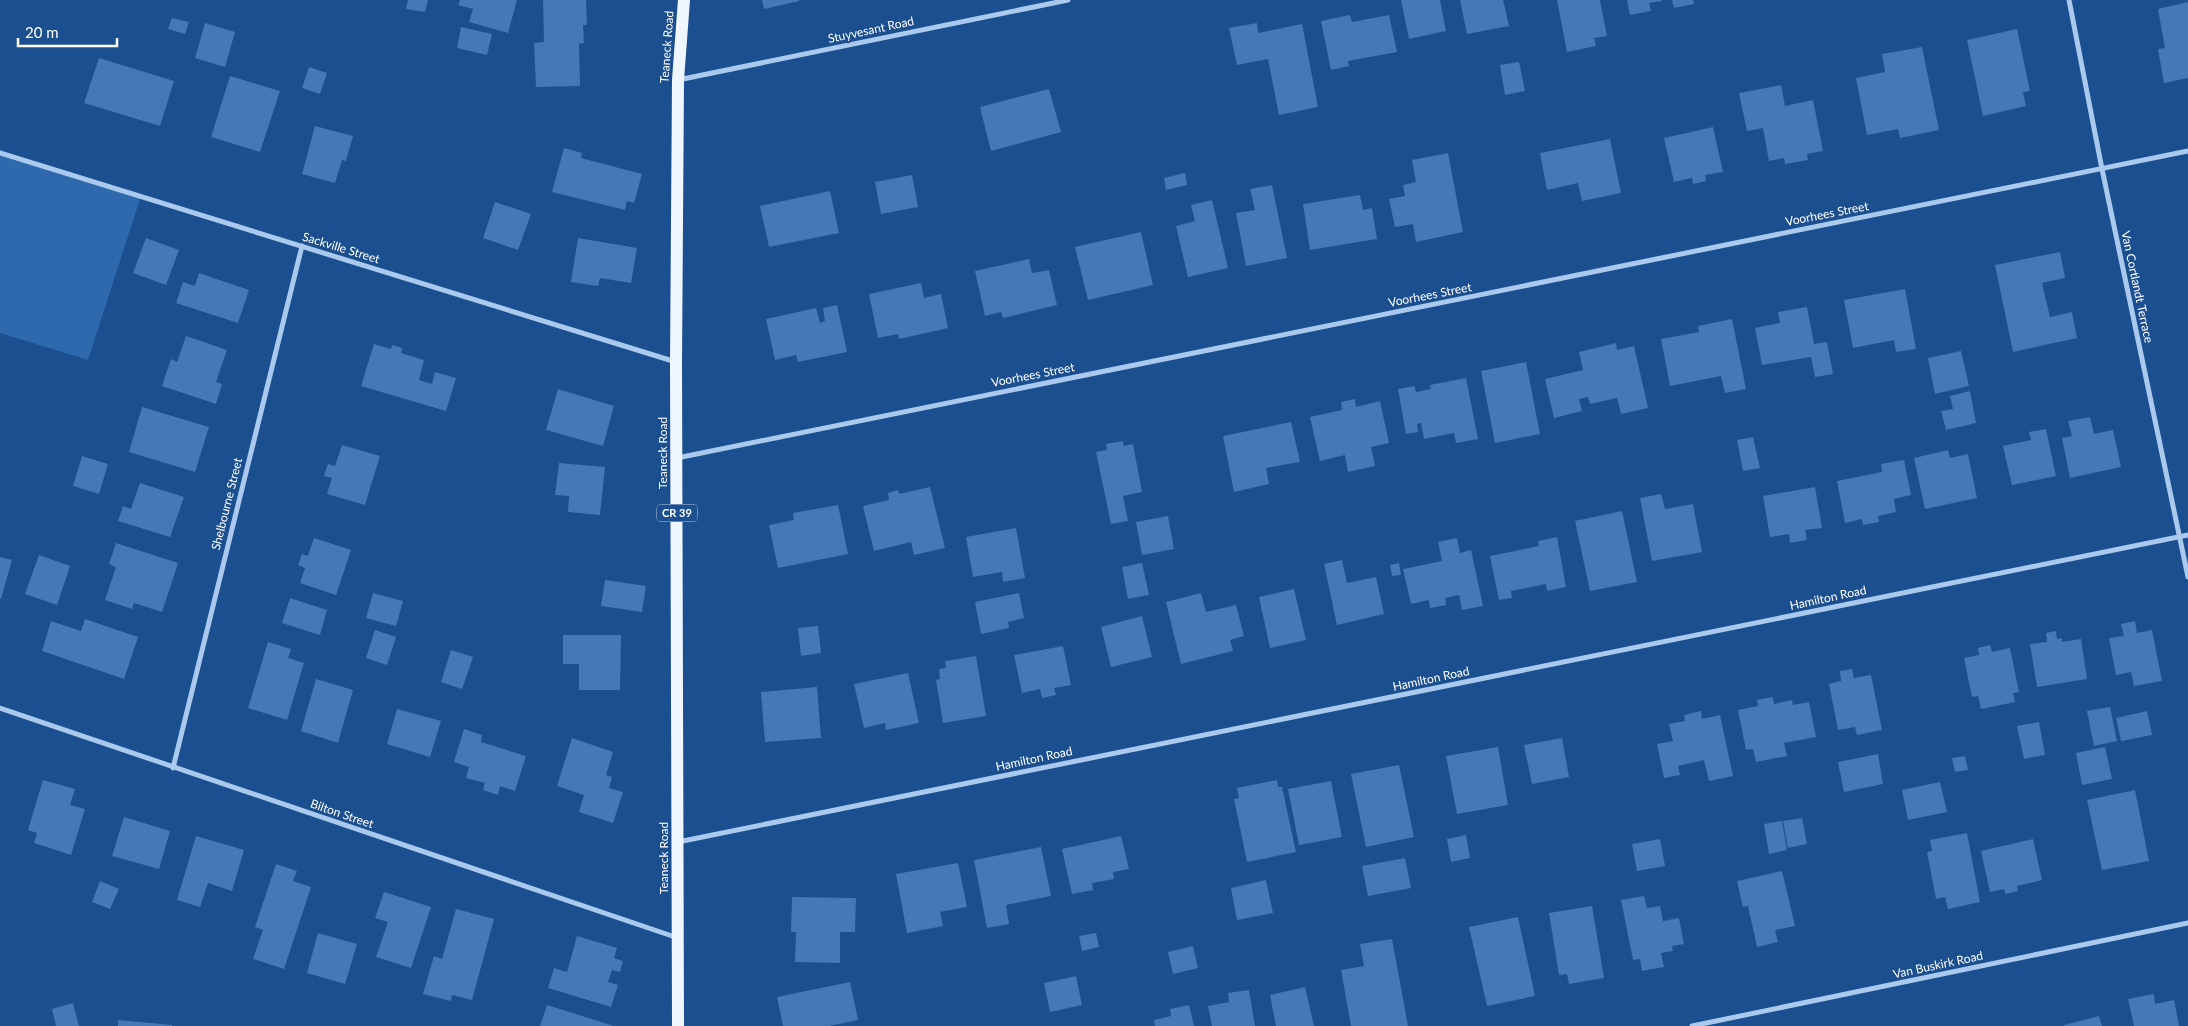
<svg xmlns="http://www.w3.org/2000/svg" width="2188" height="1026" font-family="Lato,sans-serif">
<rect width="100%" height="100%" fill="#1b4f8f"/>
<polygon fill="#2e69ad" points="0,153 141,196 88,360 0,333"/>
<g fill="#4478b7">
<polygon points="408,0 428,0 425,12 406,9"/>
<polygon points="460,0 517,0 508,33 469,22 473,9 458,5"/>
<polygon points="543,0 586,0 587,25 583,25 584,43 579,44 580,86 536,87 534,43 544,42"/>
<polygon points="762,0 799,0 799,1 764,9"/>
<polygon points="1401,0 1440,0 1446,31 1409,39"/>
<polygon points="1460,0 1503,0 1509,26 1467,34"/>
<polygon points="1557,0 1600,0 1607,36 1594,38 1596,46 1567,52"/>
<polygon points="1627,0 1662,0 1662,1 1649,3 1651,11 1630,15"/>
<polygon points="1672,0 1693,0 1694,4 1674,8"/>
<polygon points="2188,2 2188,78 2164,83 2158,49 2165,48 2158,9"/>
<polygon points="1350,15 1352,22 1389,15 1397,52 1348,61 1349,66 1331,70 1321,21"/>
<polygon points="172,18 189,22 185,34 168,29"/>
<polygon points="205,23 235,32 225,67 195,58"/>
<polygon points="1257,23 1258,33 1302,24 1318,107 1279,115 1268,59 1237,65 1229,28"/>
<polygon points="461,27 492,34 487,55 457,48"/>
<polygon points="2017,29 2030,91 2023,92 2026,106 1983,116 1967,40"/>
<polygon points="1922,47 1939,130 1900,138 1898,129 1867,135 1856,78 1885,72 1882,54"/>
<polygon points="99,58 174,81 160,126 84,103"/>
<polygon points="1519,62 1525,91 1505,95 1500,65"/>
<polygon points="309,67 327,73 320,94 302,88"/>
<polygon points="230,76 280,91 260,152 211,137"/>
<polygon points="1781,85 1785,106 1813,100 1823,151 1807,154 1808,160 1785,164 1784,158 1769,161 1763,128 1747,131 1739,93"/>
<polygon points="1049,89 1061,132 991,151 980,107"/>
<polygon points="315,126 353,136 346,161 342,160 335,183 302,174"/>
<polygon points="1713,127 1723,172 1705,175 1706,181 1693,184 1692,178 1674,182 1664,138"/>
<polygon points="1610,139 1621,193 1582,201 1578,183 1547,190 1540,153"/>
<polygon points="564,148 582,153 581,158 642,174 634,203 627,201 625,210 552,192"/>
<polygon points="1448,153 1463,232 1416,242 1413,224 1395,227 1389,199 1405,196 1403,185 1416,182 1412,160"/>
<polygon points="1185,173 1187,185 1166,190 1164,178"/>
<polygon points="912,175 918,207 881,214 875,182"/>
<polygon points="1272,185 1287,258 1246,266 1236,213 1255,210 1250,189"/>
<polygon points="830,191 839,233 769,247 760,206"/>
<polygon points="1360,195 1363,210 1372,208 1377,239 1310,250 1303,204"/>
<polygon points="1212,200 1228,268 1188,277 1176,226 1195,221 1191,205"/>
<polygon points="495,202 531,214 518,250 483,238"/>
<polygon points="1141,232 1153,285 1088,300 1075,247"/>
<polygon points="146,238 179,250 166,285 133,273"/>
<polygon points="578,238 637,248 631,283 600,278 598,286 571,282"/>
<polygon points="2060,252 2065,278 2042,283 2050,317 2072,312 2077,338 2013,352 1995,265"/>
<polygon points="1029,259 1032,273 1049,270 1057,305 1003,318 1001,312 985,316 975,271"/>
<polygon points="199,273 249,290 238,323 176,303 183,282 195,286"/>
<polygon points="921,283 924,298 941,294 948,328 899,339 898,334 878,338 869,294"/>
<polygon points="1905,289 1916,349 1896,352 1894,340 1853,348 1844,300"/>
<polygon points="837,305 847,352 798,362 796,355 775,360 766,319 816,308 820,323 825,321 823,308"/>
<polygon points="1807,307 1814,344 1827,342 1833,374 1815,377 1811,357 1762,365 1755,328 1780,323 1778,312"/>
<polygon points="1732,319 1746,389 1725,393 1721,376 1670,386 1661,339 1699,332 1698,326"/>
<polygon points="186,336 227,350 216,382 222,384 216,404 162,386 171,359 177,362"/>
<polygon points="1616,343 1617,350 1634,346 1648,408 1621,414 1617,398 1590,404 1588,397 1579,399 1582,411 1554,418 1545,379 1583,370 1579,352"/>
<polygon points="374,344 391,349 392,345 402,348 401,353 424,360 419,380 432,384 435,372 456,378 446,411 361,386"/>
<polygon points="1961,351 1969,386 1935,394 1928,358"/>
<polygon points="1526,362 1540,434 1495,443 1481,371"/>
<polygon points="1466,378 1478,439 1456,443 1454,433 1424,439 1421,423 1417,424 1418,432 1406,434 1398,389 1414,386 1416,392 1431,389 1430,385"/>
<polygon points="558,389 614,406 603,446 546,430"/>
<polygon points="1970,391 1976,423 1946,430 1941,411 1953,409 1950,396"/>
<polygon points="1355,399 1356,407 1380,401 1389,443 1371,447 1375,466 1348,472 1345,455 1320,461 1310,417 1342,410 1341,402"/>
<polygon points="142,407 209,427 195,472 129,452"/>
<polygon points="2090,417 2094,434 2113,430 2121,467 2070,478 2062,438 2072,436 2068,421"/>
<polygon points="1291,422 1300,462 1266,468 1269,484 1234,492 1223,436"/>
<polygon points="2046,429 2056,476 2012,485 2003,446 2031,440 2029,432"/>
<polygon points="1753,437 1760,468 1743,471 1737,440"/>
<polygon points="1123,441 1124,446 1133,444 1142,492 1123,496 1128,521 1111,524 1096,452 1107,450 1106,444"/>
<polygon points="342,445 380,456 365,505 327,494 332,478 324,476 328,464 335,466"/>
<polygon points="1948,450 1950,458 1968,454 1977,498 1925,509 1914,458"/>
<polygon points="82,456 108,464 99,494 73,486"/>
<polygon points="1904,460 1911,495 1894,499 1896,512 1878,516 1879,522 1863,525 1862,519 1845,523 1837,481 1882,472 1881,464"/>
<polygon points="559,463 605,467 600,515 568,512 569,496 555,495"/>
<polygon points="140,483 184,497 170,537 118,521 123,506 131,509"/>
<polygon points="930,487 945,548 914,555 911,542 874,551 863,506 889,500 888,493 898,490 899,494"/>
<polygon points="1815,487 1822,528 1805,530 1807,540 1790,543 1789,534 1770,537 1763,496"/>
<polygon points="1661,494 1665,509 1693,504 1702,552 1652,561 1640,498"/>
<polygon points="838,505 848,554 778,568 769,525 794,520 793,513"/>
<polygon points="1622,511 1637,582 1590,591 1575,521"/>
<polygon points="1168,516 1174,549 1142,555 1136,522"/>
<polygon points="1016,528 1025,578 1003,582 1002,572 973,577 966,537"/>
<polygon points="1557,537 1566,587 1547,591 1546,584 1511,591 1512,598 1499,600 1490,556 1539,546 1538,541"/>
<polygon points="314,538 351,550 336,595 300,583 305,568 298,565 302,554 308,556"/>
<polygon points="1457,538 1460,553 1471,550 1483,606 1462,610 1459,595 1445,598 1446,605 1430,608 1429,600 1411,604 1403,569 1442,561 1438,542"/>
<polygon points="116,543 178,563 162,612 134,603 132,609 105,600 116,567 109,564"/>
<polygon points="39,555 70,566 57,605 25,594"/>
<polygon points="0,557 12,560 1,599 0,599"/>
<polygon points="1342,560 1347,583 1376,577 1384,614 1337,625 1324,564"/>
<polygon points="1142,563 1149,595 1128,599 1122,567"/>
<polygon points="1399,563 1401,575 1392,576 1390,565"/>
<polygon points="605,580 646,586 642,612 601,606"/>
<polygon points="1294,589 1306,640 1270,648 1259,597"/>
<polygon points="373,593 403,601 396,626 366,618"/>
<polygon points="1019,593 1024,618 1008,622 1009,628 981,634 975,602"/>
<polygon points="1201,593 1206,612 1236,605 1244,636 1230,640 1233,651 1181,664 1166,602"/>
<polygon points="290,598 327,610 320,635 282,623"/>
<polygon points="1142,616 1152,657 1111,667 1101,627"/>
<polygon points="85,619 138,637 124,679 42,651 51,621 81,631"/>
<polygon points="2135,621 2137,633 2152,630 2162,681 2134,686 2131,672 2116,675 2109,638 2124,636 2121,624"/>
<polygon points="818,626 821,653 801,656 798,628"/>
<polygon points="375,630 396,637 387,665 366,658"/>
<polygon points="2056,631 2057,639 2062,638 2062,642 2081,639 2087,679 2037,687 2030,644 2047,642 2046,633"/>
<polygon points="563,635 621,635 620,690 579,690 579,664 563,664"/>
<polygon points="268,642 291,649 288,658 304,663 287,720 248,708"/>
<polygon points="1990,645 1992,652 2010,648 2019,692 2013,693 2015,702 1981,709 1978,696 1972,697 1964,658 1979,655 1978,648"/>
<polygon points="1063,646 1071,685 1054,688 1056,695 1042,698 1040,689 1022,693 1014,655"/>
<polygon points="451,650 473,657 462,689 441,682"/>
<polygon points="976,656 986,716 943,723 936,680 940,679 939,669 946,668 945,661"/>
<polygon points="1852,669 1854,678 1871,675 1882,730 1857,735 1855,727 1838,730 1829,684 1841,681 1840,671"/>
<polygon points="908,673 919,723 886,730 885,723 864,728 854,684"/>
<polygon points="316,679 353,690 338,743 301,731"/>
<polygon points="817,687 821,738 765,742 761,692"/>
<polygon points="1773,697 1774,704 1792,700 1793,705 1809,702 1816,737 1784,743 1787,756 1756,762 1753,749 1746,750 1738,710 1758,706 1757,700"/>
<polygon points="2110,707 2117,741 2094,746 2087,711"/>
<polygon points="397,709 441,721 430,757 387,744"/>
<polygon points="1701,711 1702,719 1720,715 1733,776 1709,781 1704,760 1678,766 1680,775 1664,778 1657,744 1673,741 1669,724 1685,721 1684,715"/>
<polygon points="2147,711 2152,735 2121,741 2116,718"/>
<polygon points="2039,722 2045,755 2024,759 2017,726"/>
<polygon points="464,729 482,735 481,742 526,756 515,791 500,786 498,795 483,790 485,783 466,778 469,767 454,762"/>
<polygon points="572,738 613,752 606,775 612,777 609,788 623,792 613,823 579,812 584,795 557,786"/>
<polygon points="1562,738 1569,777 1532,784 1524,745"/>
<polygon points="1498,747 1508,805 1457,814 1446,756"/>
<polygon points="2105,747 2112,779 2082,785 2076,753"/>
<polygon points="1878,754 1883,784 1844,792 1838,762"/>
<polygon points="1965,756 1968,770 1955,772 1952,758"/>
<polygon points="1399,765 1414,837 1366,847 1351,774"/>
<polygon points="43,780 75,789 70,805 85,809 71,855 34,843 37,833 28,830"/>
<polygon points="1277,780 1278,787 1282,787 1296,852 1247,862 1234,799 1239,798 1237,788"/>
<polygon points="1331,781 1342,837 1299,845 1288,789"/>
<polygon points="1940,782 1947,812 1908,820 1902,790"/>
<polygon points="2135,790 2149,861 2102,870 2087,800"/>
<polygon points="124,817 170,831 159,869 112,856"/>
<polygon points="1802,818 1807,844 1788,848 1783,821"/>
<polygon points="1782,821 1787,850 1769,854 1764,824"/>
<polygon points="1967,833 1980,902 1948,909 1945,897 1936,899 1927,852 1932,851 1930,840"/>
<polygon points="1466,835 1470,858 1451,862 1447,839"/>
<polygon points="196,836 244,850 232,891 208,883 200,907 177,900"/>
<polygon points="1121,836 1129,869 1113,872 1114,879 1092,883 1093,890 1072,894 1062,849"/>
<polygon points="1660,839 1665,866 1637,871 1632,844"/>
<polygon points="2033,839 2042,880 2017,886 2018,891 2005,894 2004,889 1990,892 1981,851"/>
<polygon points="1041,847 1051,896 1006,905 1009,924 987,928 974,860"/>
<polygon points="1405,858 1411,888 1368,896 1362,866"/>
<polygon points="958,863 967,907 940,912 943,926 907,933 896,874"/>
<polygon points="276,864 297,871 293,881 311,887 284,969 253,959 263,930 255,927"/>
<polygon points="1782,871 1795,926 1775,930 1778,942 1757,947 1748,906 1743,907 1737,881"/>
<polygon points="1266,880 1273,913 1237,920 1231,888"/>
<polygon points="100,881 119,889 110,909 92,902"/>
<polygon points="384,892 431,907 411,968 376,957 388,922 375,918"/>
<polygon points="1644,896 1647,908 1660,906 1663,921 1679,918 1684,944 1672,946 1673,951 1661,953 1664,967 1642,971 1640,959 1633,960 1621,900"/>
<polygon points="792,897 856,898 855,932 840,932 840,963 795,962 796,932 791,932"/>
<polygon points="1592,906 1604,978 1569,984 1567,974 1559,975 1549,913"/>
<polygon points="456,909 494,919 472,1000 452,995 451,1001 423,994 434,956 442,959"/>
<polygon points="1518,917 1535,996 1487,1006 1469,927"/>
<polygon points="318,933 357,944 345,984 307,973"/>
<polygon points="1096,933 1099,947 1082,951 1079,936"/>
<polygon points="577,936 617,948 614,958 623,961 620,972 612,970 608,982 618,985 611,1007 548,988 554,968 567,972"/>
<polygon points="1392,939 1408,1026 1351,1026 1341,970 1364,966 1360,944"/>
<polygon points="1193,946 1198,968 1173,974 1168,952"/>
<polygon points="1076,976 1082,1005 1050,1012 1044,983"/>
<polygon points="850,982 858,1020 829,1026 783,1026 777,997"/>
<polygon points="1305,987 1314,1026 1276,1026 1270,995"/>
<polygon points="1249,990 1255,1026 1212,1026 1208,1006 1229,1002 1228,993"/>
<polygon points="2154,994 2155,1004 2174,1000 2179,1026 2134,1026 2128,999"/>
<polygon points="73,1003 79,1026 56,1026 52,1009"/>
<polygon points="547,1005 614,1026 540,1026"/>
<polygon points="1189,1005 1194,1026 1155,1026 1154,1020 1171,1016 1170,1009"/>
<polygon points="2099,1016 2102,1026 2064,1026 2064,1025"/>
<polygon points="118,1020 172,1025 172,1026 118,1026"/>
</g>
<g fill="none" stroke-linecap="round" stroke-linejoin="round">
<g stroke="#a9c9ee" stroke-width="5">
<polyline points="2069,0 2102,169 2188,577"/>
<polyline points="678,80 1068,0"/>
<polyline points="0,153 676,362"/>
<polyline points="677,458 2188,151"/>
<polyline points="0,708 678,938"/>
<polyline points="173,768 302,246"/>
<polyline points="678,842 2188,535"/>
<polyline points="1692,1026 2188,923"/>
</g>
<polyline stroke="#f0f6ff" stroke-width="12" points="678,1026 676,362 678,80 684,0"/>
</g>
<g text-anchor="middle" stroke-width="4" stroke-linejoin="round" paint-order="stroke">
<rect fill="#1b4f8f" stroke="#bbcadd" stroke-width="1" x="657" y="504.5" width="40" height="17" rx="4"/>
<g font-size="11" font-weight="bold" fill="#fff">
<text x="677" y="517">CR 39</text>
</g>
<g font-size="12" fill="#fff" stroke="#1b4f8f">
<text transform="translate(871 30) rotate(-12)" y="4">Stuyvesant Road</text>
<text transform="translate(667 47) rotate(-86)" y="4">Teaneck Road</text>
<text transform="translate(1827 214) rotate(-11)" y="4">Voorhees Street</text>
<text transform="translate(341 248) rotate(17)" y="4">Sackville Street</text>
<text transform="translate(2137 287) rotate(78)" y="4">Van Cortlandt Terrace</text>
<text transform="translate(1430 295) rotate(-11)" y="4">Voorhees Street</text>
<text transform="translate(1033 375) rotate(-11)" y="4">Voorhees Street</text>
<text transform="translate(663 453) rotate(-90)" y="4">Teaneck Road</text>
<text transform="translate(227 504) rotate(-76)" y="4">Shelbourne Street</text>
<text transform="translate(1828 598) rotate(-12)" y="4">Hamilton Road</text>
<text transform="translate(1431 679) rotate(-12)" y="4">Hamilton Road</text>
<text transform="translate(1034 759) rotate(-12)" y="4">Hamilton Road</text>
<text transform="translate(342 814) rotate(19)" y="4">Bilton Street</text>
<text transform="translate(664 858) rotate(-90)" y="4">Teaneck Road</text>
<text transform="translate(1938 965) rotate(-12)" y="4">Van Buskirk Road</text>
</g>
</g>
<path d="M18 38v8h99v-8" fill="none" stroke="#ffffff" stroke-width="2.5"/>
<text x="25" y="38" font-size="15" fill="#ffffff" stroke="#1b4f8f" stroke-width="4" paint-order="stroke">20 m</text>
</svg>
